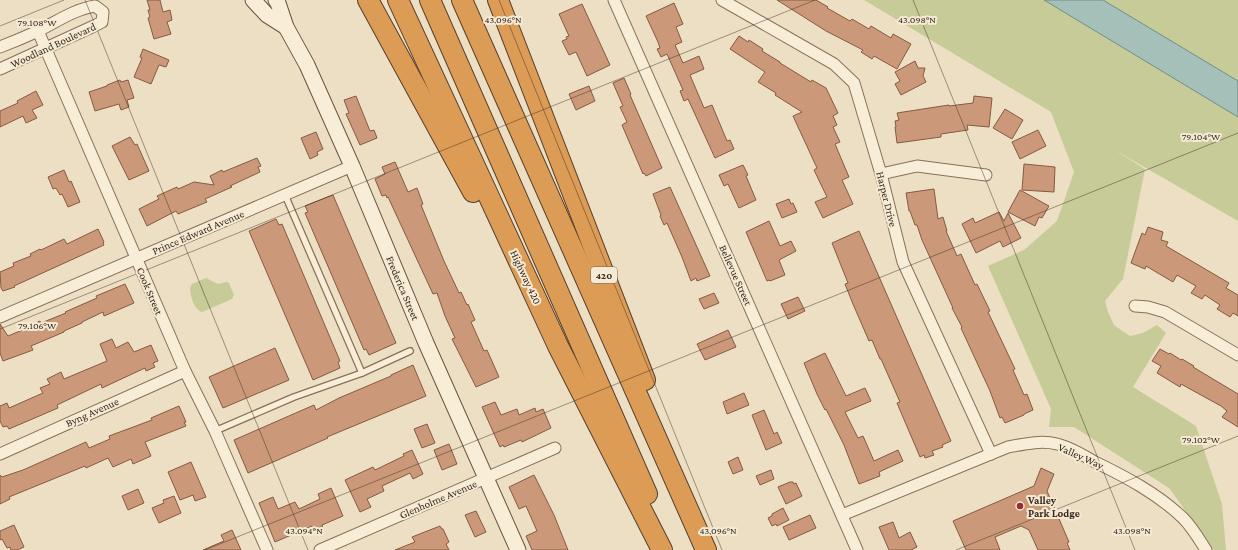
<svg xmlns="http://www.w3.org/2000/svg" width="1238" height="550" font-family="'Crimson Pro',serif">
<rect width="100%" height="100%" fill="#eddfc3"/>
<g fill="#c7cb97">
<polygon points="864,0 1044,0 1238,117 1238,221 1113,149 1145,169 1123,279 1105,301 1108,312 1114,325 1130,336 1143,333 1157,325 1166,333 1133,387 1196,426 1222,504 1226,550 1214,550 1169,488 1074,427 1049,427 1051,409 988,266 1024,250 1057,221 1074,172 1051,112"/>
<polygon points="1102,0 1238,0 1238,82"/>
<path d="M206,278L218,284L226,282L229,283L234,295L232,299L202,312C194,310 190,295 190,288L192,284Z"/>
</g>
<polygon fill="#a5c0b8" stroke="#6c8f85" points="1044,0 1103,0 1238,81 1238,117"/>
<g fill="#cb997a" stroke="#865a40">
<polygon points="147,0 160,0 163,12 170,10 172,20 167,22 171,34 154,39 148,18 150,17 148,10 150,10"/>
<polygon points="777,0 816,0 828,7 827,8 850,21 852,19 869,29 871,26 891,38 893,34 911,44 897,69 874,56 872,59 861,52 863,50 826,31"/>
<polygon points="674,3 683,24 676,27 682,42 675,45 683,63 699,56 704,69 690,75 704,108 712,105 727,141 730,140 734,149 715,158 688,99 684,101 680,91 683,90 667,54 661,57 657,49 660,48 658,42 646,16"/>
<polygon points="582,4 610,65 587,76 576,52 569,55 562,41 567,39 566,37 569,36 559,14"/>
<polygon points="739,36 748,42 749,40 763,49 762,51 780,62 780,63 811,82 812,80 826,88 838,113 833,116 837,125 833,127 840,142 835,144 849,177 842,180 853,204 823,218 815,202 827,197 814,170 817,168 793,116 802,112 775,95 776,93 758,82 765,72 730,49"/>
<polygon points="143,49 169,60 166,67 159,65 151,84 134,77 142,58 140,57"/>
<polygon points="915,61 918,68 925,68 923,76 926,82 901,95 895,84 900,81 895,72"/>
<polygon points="624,78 631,94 630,95 662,168 646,176 644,173 643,174 622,125 627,122 620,107 623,106 613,83"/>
<polygon points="120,80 121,82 128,80 134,98 127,100 129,107 121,110 119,104 95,111 89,92 107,86 107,85"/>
<polygon points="589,86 595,101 576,110 569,94"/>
<polygon points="36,91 43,105 32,110 37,118 26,123 23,116 0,127 0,111 18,103 17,101"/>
<polygon points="356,96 370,131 374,130 377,138 360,145 346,114 349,113 344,100"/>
<polygon points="974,96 992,98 989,127 967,125 968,130 941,134 941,137 897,143 895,127 896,127 895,121 899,120 897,113 949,105 949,106 973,103"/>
<polygon points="1005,109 1023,120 1012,139 993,128"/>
<polygon points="1038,130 1046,146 1020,159 1012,142"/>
<polygon points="316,132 323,149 317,152 318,155 310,159 301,138"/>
<polygon points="130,137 135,145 137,144 149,171 129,180 112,146"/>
<polygon points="257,158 261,166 258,167 260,172 230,186 232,187 205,199 207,202 178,214 176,211 147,226 139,209 159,199 157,196 177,187 178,189 194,182 214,185 210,176 222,170 223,172"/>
<polygon points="395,162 408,192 417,188 423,204 421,205 444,261 459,293 461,292 467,305 468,304 475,320 471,322 484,351 487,350 499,377 476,387 452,339 455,338 445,316 437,293 433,294 388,197 387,198 386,195 382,196 375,179 385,174 382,167"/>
<polygon points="1024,164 1055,167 1054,192 1022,190"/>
<polygon points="743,165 748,175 746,176 756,200 739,208 728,184 724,186 719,175"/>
<polygon points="64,170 69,182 71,181 80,202 68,207 62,194 60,195 56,188 53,189 48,177"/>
<polygon points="670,187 710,276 697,281 696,278 691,281 682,257 667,223 664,225 660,216 661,215 653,194"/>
<polygon points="934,189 938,219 943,217 947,231 946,231 957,256 961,254 975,285 977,284 990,311 988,312 1015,369 1013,370 1024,395 1027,394 1033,410 1024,414 1024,415 1005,423 1002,417 1000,418 990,391 961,328 962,327 952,308 953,308 922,240 917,225 915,225 910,211 909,211 906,193"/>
<polygon points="1020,190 1049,206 1042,218 1039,217 1035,226 1008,212"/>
<polygon points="333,195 396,343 369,355 366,349 364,350 305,213 308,212 305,206"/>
<polygon points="789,199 791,204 793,203 797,212 782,218 776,204"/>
<polygon points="999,212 1004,221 1008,213 1021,238 1003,247 1000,241 976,253 962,224 973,218 975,223"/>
<polygon points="276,219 279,225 282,224 340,361 338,362 340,368 313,380 249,231"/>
<polygon points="769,221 780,246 791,241 796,251 779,260 785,275 770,281 769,280 767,281 746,232"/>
<polygon points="1148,227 1163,232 1161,240 1168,242 1166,246 1229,283 1226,288 1238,295 1238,316 1233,313 1230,317 1217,309 1220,305 1205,295 1202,299 1191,293 1196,286 1177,275 1173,282 1146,266 1145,269 1131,263 1142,233 1145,235"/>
<polygon points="98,229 104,242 103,243 104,245 14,286 15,287 3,291 1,288 0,272 14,266 13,263 31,256 30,254 40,249 41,250 64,239 67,244"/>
<polygon points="859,231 951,441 942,445 943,447 932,451 934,455 925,458 924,455 920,457 897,403 900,402 881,359 880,359 872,340 869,341 853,304 845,284 848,283 832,243"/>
<polygon points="125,284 134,303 104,316 103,312 82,322 82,323 64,331 64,332 31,346 33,350 3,361 0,353 0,324 8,336 32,326 32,325 40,321 41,323 66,313 65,312 97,298 96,296"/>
<polygon points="714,293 719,303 704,309 699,299"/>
<polygon points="798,297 805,311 788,319 781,304"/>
<polygon points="728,330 736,347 705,360 697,344"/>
<polygon points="112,339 116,348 128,342 134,352 151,345 158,361 153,363 155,367 146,371 145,368 102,388 101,384 57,405 58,408 9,429 7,426 3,427 0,421 0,406 7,403 9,408 43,393 40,388 50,384 47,379 61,372 64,379 107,361 100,344"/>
<polygon points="275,348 289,380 223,408 209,377"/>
<polygon points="1160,349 1169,354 1170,353 1181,360 1182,359 1194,366 1193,367 1238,394 1238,427 1222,417 1227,411 1221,406 1181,384 1180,387 1157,373 1161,366 1152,361"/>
<polygon points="825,353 846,396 865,388 871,401 845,412 858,438 863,436 874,461 898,450 903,461 879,472 880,476 859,484 844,445 826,409 825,410 817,394 804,363"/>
<polygon points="413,365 426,396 327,437 328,438 248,473 234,440 314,405 316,410 339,398 391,376 391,375"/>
<polygon points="744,393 749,405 727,414 723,402"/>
<polygon points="495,402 501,415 517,409 519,415 535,408 536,412 543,409 551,428 522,442 521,440 504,447 503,445 500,447 482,407"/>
<polygon points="179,406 186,422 184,422 186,426 145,442 151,456 133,464 131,459 113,467 108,458 86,468 85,466 9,497 10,499 0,504 0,475 2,477 23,470 86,442 89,448 110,439 109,436 152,420 151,418"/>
<polygon points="764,410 774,434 777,432 782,443 766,450 752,415"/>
<polygon points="427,424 435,443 422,448 414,429"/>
<polygon points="449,444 457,464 442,470 434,450"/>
<polygon points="412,450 423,474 413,479 410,473 382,486 384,491 367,499 371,507 360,512 345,480 373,467 375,470 404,456 403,454"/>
<polygon points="738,457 743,470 733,474 728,462"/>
<polygon points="191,462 206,497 195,501 193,495 180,500 168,472"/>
<polygon points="1041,468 1054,474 1047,491 1069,542 1067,543 1070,550 1038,550 1029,530 1021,526 995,537 1000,550 966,550 953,521 1034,486"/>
<polygon points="771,470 774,479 760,485 756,476"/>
<polygon points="534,475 554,515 568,550 532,550 526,536 537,531 526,506 519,509 509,487"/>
<polygon points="790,482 793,482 794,484 796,483 802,496 786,504 778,487"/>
<polygon points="331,488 343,516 322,525 323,526 314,530 312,526 275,542 259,503 273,497 278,509 295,502 299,509 320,499 318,494"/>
<polygon points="138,489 144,503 128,510 122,496"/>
<polygon points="174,496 181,513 159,523 152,508 164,503 163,500"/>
<polygon points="783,508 789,520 777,526 776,524 772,526 768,518 772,516 772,514"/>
<polygon points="476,511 486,532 475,537 465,515"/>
<polygon points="810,515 816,528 789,540 783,527"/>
<polygon points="893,522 899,538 910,532 917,547 911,550 889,550 879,527"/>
<polygon points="14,525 24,547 17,550 11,550 10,547 7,548 2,539 0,540 0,531"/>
<polygon points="440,526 442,529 443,529 449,542 446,544 449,550 395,550 415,542 412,537"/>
<polygon points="232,530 241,550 203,550 224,541 221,535"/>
</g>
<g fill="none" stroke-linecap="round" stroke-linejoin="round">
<defs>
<g id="lane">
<polyline points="285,195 362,373"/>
<polyline points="215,431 294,397 362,373 410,351"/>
</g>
<g id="street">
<polyline points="614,0 857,550"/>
<polyline points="722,0 834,64 854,83 881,174 903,262 991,454"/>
<polyline points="38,31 185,371 215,431 267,550"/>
<path d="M0,47C13,42 25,37 38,31C56,22 75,9 95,6L103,12L102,22L94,26L0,69"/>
<polyline points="881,174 917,166 986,175"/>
<polyline points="1135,306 1148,307 1165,312 1238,355"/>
<polyline points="0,317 352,166"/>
<polyline points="0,454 185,371"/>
<path d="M842,515L1008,447C1024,444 1041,440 1057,444C1070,447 1083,455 1095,462C1126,477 1158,494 1183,518C1192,527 1199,539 1206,550"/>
<polyline points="320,550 555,448"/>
</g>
<g id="secondary">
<polyline points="253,0 267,15 286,27"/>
<polyline points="276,0 278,3 286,27 307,65 352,166 426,343 518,550"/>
</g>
<g id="highway">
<polyline points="368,0 473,192"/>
<polyline points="398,0 558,346 662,550"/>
<polyline points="430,0 647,494"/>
<polyline points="462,0 706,550"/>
<polyline points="498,0 645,380"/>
</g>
</defs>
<use href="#lane" stroke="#88715a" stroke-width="8"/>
<use href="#street" stroke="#88715a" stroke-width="13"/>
<use href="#secondary" stroke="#69523e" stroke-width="17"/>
<use href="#highway" stroke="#553f2e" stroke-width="22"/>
<use href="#lane" stroke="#f8edd7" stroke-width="5.5"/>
<use href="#street" stroke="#f8edd7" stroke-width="11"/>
<use href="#secondary" stroke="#f8edd7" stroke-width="15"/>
<use href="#highway" stroke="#dc9c55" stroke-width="20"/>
</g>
<path fill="none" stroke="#382a1e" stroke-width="1" stroke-opacity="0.45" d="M85,0L308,550M499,0L722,550M913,0L1135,550M0,26L64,0M0,329L815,0M205,550L1238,133M956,550L1238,436"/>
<circle fill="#962b30" stroke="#f5ead3" stroke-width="1.5" cx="1020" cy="506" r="4"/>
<g text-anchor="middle" stroke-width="4" stroke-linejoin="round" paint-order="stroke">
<rect fill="#f5ead3" stroke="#716454" stroke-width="1" x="591" y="267" width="26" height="16" rx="3"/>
<g font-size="10" font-weight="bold" fill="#382a1e">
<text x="604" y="279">420</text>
</g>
<g font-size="11" fill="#382a1e" stroke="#f5ead3">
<text transform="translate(53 45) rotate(-25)" y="4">Woodland Boulevard</text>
<text transform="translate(887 199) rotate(76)" y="4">Harper Drive</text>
<text transform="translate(198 232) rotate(-23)" y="4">Prince Edward Avenue</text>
<text transform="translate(736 275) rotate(66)" y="4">Bellevue Street</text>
<text transform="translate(526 277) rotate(65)" y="4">Highway 420</text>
<text transform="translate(403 288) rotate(67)" y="4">Frederica Street</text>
<text transform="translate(150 291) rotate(67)" y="4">Cook Street</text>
<text transform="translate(92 412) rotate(-24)" y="4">Byng Avenue</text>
<text transform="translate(1081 456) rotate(24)" y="4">Valley Way</text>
<text transform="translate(438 499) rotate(-23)" y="4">Glenholme Avenue</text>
</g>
<g font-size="11" font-weight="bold" fill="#382a1e" stroke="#f5ead3" text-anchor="start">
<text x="1028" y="504">Valley<tspan x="1028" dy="13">Park Lodge</tspan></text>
</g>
</g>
<g font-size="10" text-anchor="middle" fill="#382a1e" stroke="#f5ead3" stroke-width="4" stroke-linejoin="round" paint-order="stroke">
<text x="503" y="23">43.096°N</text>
<text x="917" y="23">43.098°N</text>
<text x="37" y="26">79.108°W</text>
<text x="1201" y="140">79.104°W</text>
<text x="37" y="329">79.106°W</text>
<text x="1201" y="443">79.102°W</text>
<text x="304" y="534">43.094°N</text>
<text x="718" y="534">43.096°N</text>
<text x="1132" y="534">43.098°N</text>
</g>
</svg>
